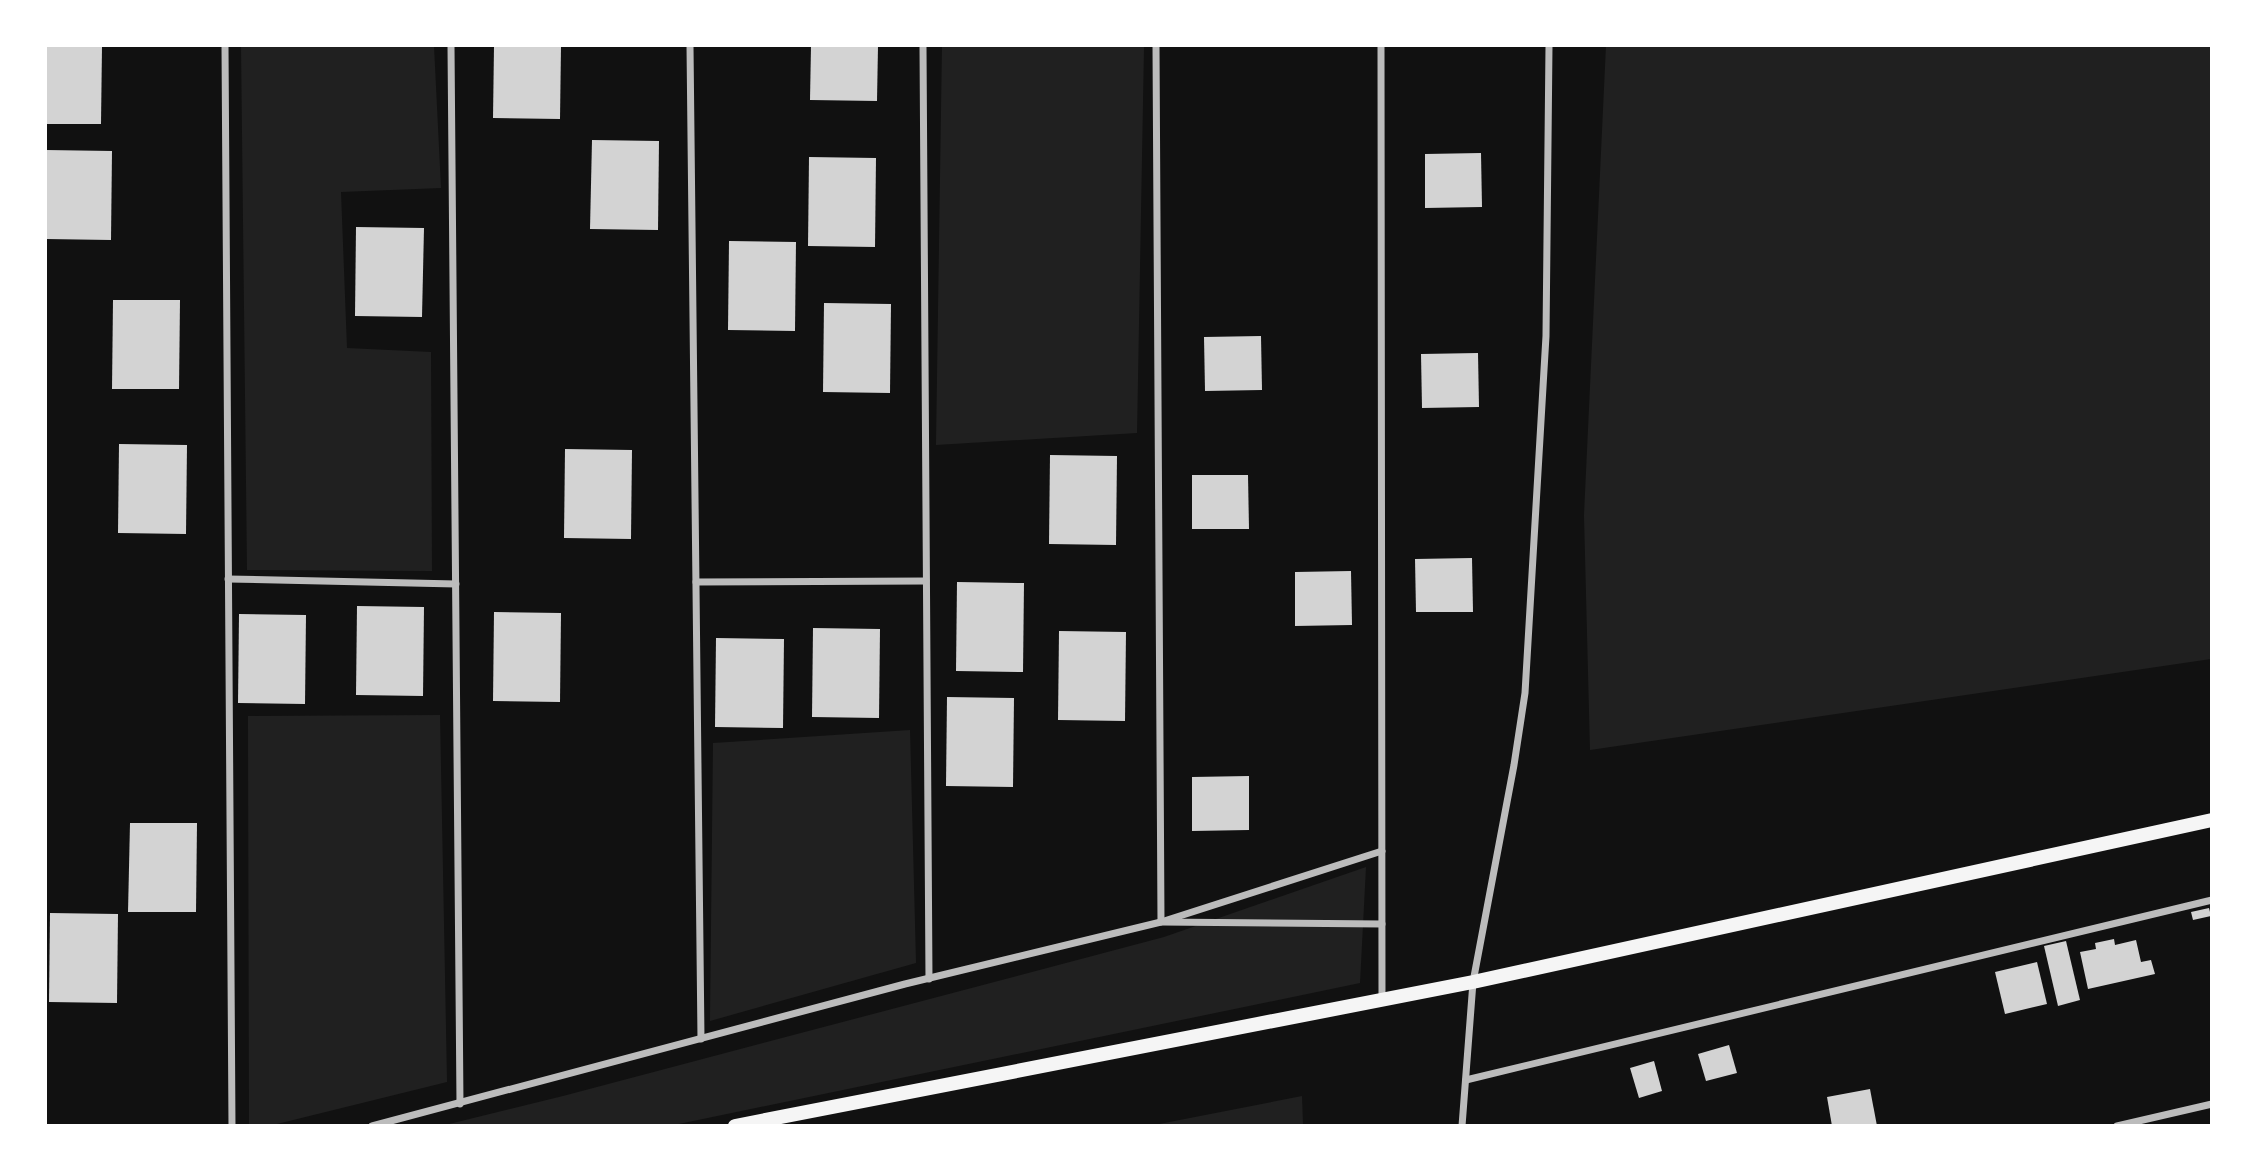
<svg xmlns="http://www.w3.org/2000/svg" width="2257" height="1171" font-family="'PT Sans',sans-serif">
<rect width="100%" height="100%" fill="#111"/>
<g fill="#202020">
<polygon points="241,46 434,46 441,188 341,192 347,348 431,352 432,571 247,570"/>
<polygon points="942,46 1144,46 1137,433 936,445"/>
<polygon points="1606,46 2211,46 2211,659 1590,750 1584,515"/>
<polygon points="440,715 447,1082 273,1125 249,1125 248,716"/>
<polygon points="910,730 916,963 710,1021 713,743"/>
<polygon points="1366,867 1360,983 674,1125 441,1126 563,1096 1164,937"/>
<polygon points="1302,1096 1303,1125 1154,1125"/>
</g>
<g fill="#d3d3d3">
<polygon points="46,46 102,46 101,124 46,124"/>
<polygon points="494,46 561,46 560,119 493,118"/>
<polygon points="811,46 878,46 877,101 810,100"/>
<polygon points="592,140 659,141 658,230 590,229"/>
<polygon points="46,150 112,151 111,240 46,239"/>
<polygon points="1481,153 1482,207 1425,208 1425,154"/>
<polygon points="809,157 876,158 875,247 808,246"/>
<polygon points="356,227 424,228 422,317 355,316"/>
<polygon points="729,241 796,242 795,331 728,330"/>
<polygon points="113,300 180,300 179,389 112,389"/>
<polygon points="824,303 891,304 890,393 823,392"/>
<polygon points="1261,336 1262,390 1205,391 1204,337"/>
<polygon points="1478,353 1479,407 1422,408 1421,354"/>
<polygon points="119,444 187,445 186,534 118,533"/>
<polygon points="565,449 632,450 631,539 564,538"/>
<polygon points="1050,455 1117,456 1116,545 1049,544"/>
<polygon points="1192,475 1248,475 1249,529 1192,529"/>
<polygon points="1472,558 1473,612 1416,612 1415,559"/>
<polygon points="1351,571 1352,625 1295,626 1295,572"/>
<polygon points="957,582 1024,583 1023,672 956,671"/>
<polygon points="357,606 424,607 423,696 356,695"/>
<polygon points="494,612 561,613 560,702 493,701"/>
<polygon points="239,614 306,615 305,704 238,703"/>
<polygon points="813,628 880,629 879,718 812,717"/>
<polygon points="1059,631 1126,632 1125,721 1058,720"/>
<polygon points="716,638 784,639 783,728 715,727"/>
<polygon points="947,697 1014,698 1013,787 946,786"/>
<polygon points="1249,776 1249,830 1192,831 1192,777"/>
<polygon points="130,823 197,823 196,912 128,912"/>
<polygon points="2209,908 2211,916 2193,920 2191,912"/>
<polygon points="50,913 118,914 117,1003 49,1002"/>
<polygon points="2114,939 2115,945 2136,940 2141,962 2151,960 2155,974 2088,989 2080,952 2096,949 2095,943"/>
<polygon points="2066,941 2080,1000 2058,1006 2044,946"/>
<polygon points="2037,962 2047,1004 2005,1014 1995,972"/>
<polygon points="1729,1045 1737,1073 1706,1081 1698,1054"/>
<polygon points="1654,1061 1662,1091 1639,1098 1630,1068"/>
<polygon points="1870,1089 1877,1126 1832,1126 1827,1097"/>
</g>
<g fill="none" stroke-linecap="round" stroke-linejoin="round">
<g stroke="#bcbcbc" stroke-width="7">
<polyline points="225,46 232,1126"/>
<polyline points="451,46 460,1104"/>
<polyline points="690,46 701,1039"/>
<polyline points="923,46 929,979"/>
<polyline points="1156,46 1161,922 1382,924"/>
<polyline points="1381,46 1382,1000"/>
<polyline points="228,579 456,584"/>
<polyline points="696,582 926,581"/>
<polyline points="1466,1080 2212,900"/>
<polyline points="372,1126 905,984 1161,922 1382,851"/>
<polyline points="1462,1126 1473,982 1514,765 1525,693 1546,336 1549,46"/>
<polyline points="2117,1126 2212,1104"/>
</g>
<polyline stroke="#f5f5f5" stroke-width="14" points="735,1126 1473,982 2212,820"/>
</g>
<rect width="2257" height="1171" fill="none" stroke="#ffffff" stroke-width="94"/>
</svg>
